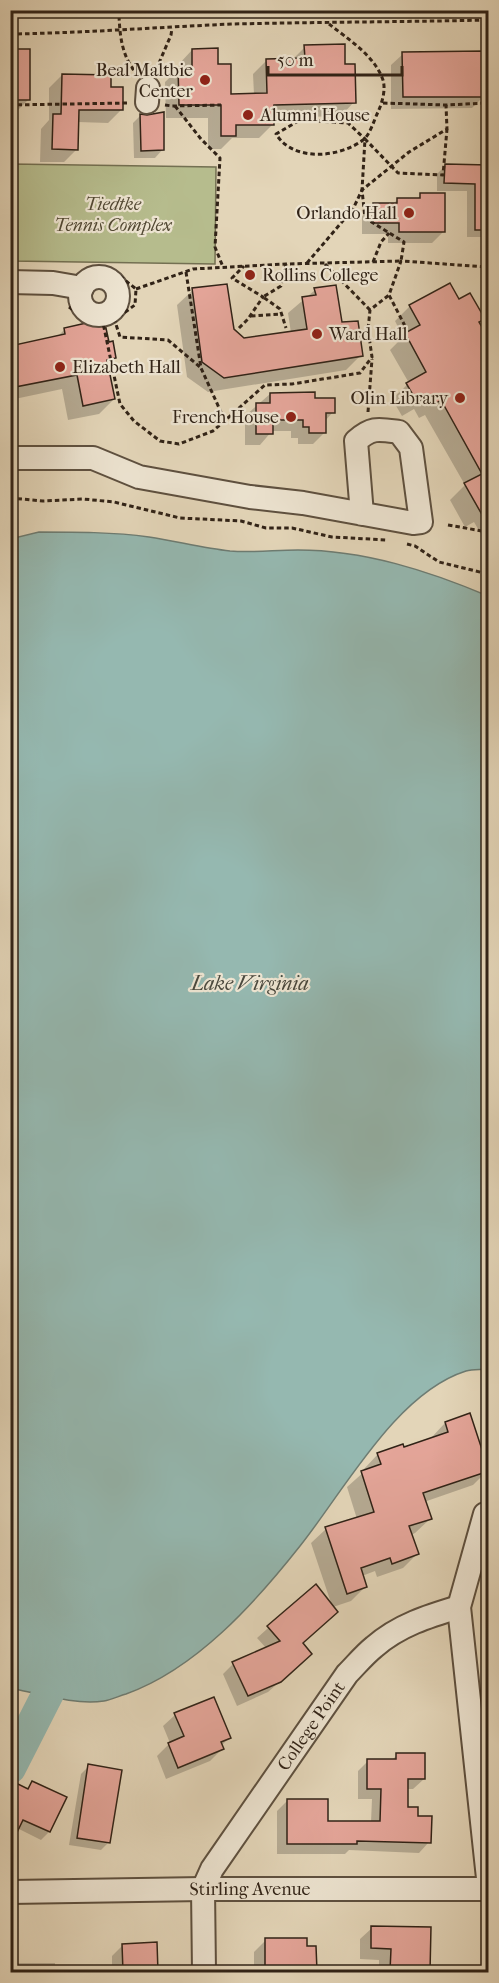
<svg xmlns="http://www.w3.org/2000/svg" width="499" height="1983" font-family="'IM FELL French Canon',serif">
<rect width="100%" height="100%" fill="#e3d5b8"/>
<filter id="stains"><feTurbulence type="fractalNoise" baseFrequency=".00333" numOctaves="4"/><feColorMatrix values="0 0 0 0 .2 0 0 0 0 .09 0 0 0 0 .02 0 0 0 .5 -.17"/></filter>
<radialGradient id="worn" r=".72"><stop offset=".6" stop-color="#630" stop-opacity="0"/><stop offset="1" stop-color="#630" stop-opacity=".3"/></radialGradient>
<polygon fill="#b6bc8d" stroke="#747052" stroke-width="1.5" points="11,164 216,167 215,264 11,261"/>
<path fill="#95b8b0" stroke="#6d7c73" stroke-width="1.5" d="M39,532C75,532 113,532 149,537C176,541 203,548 230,551C253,553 275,550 298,550C364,550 429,571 488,596V1369C481,1370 473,1369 466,1371C396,1393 344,1491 300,1546C255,1603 196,1669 126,1694C119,1696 111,1700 104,1701C75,1705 44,1695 15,1689L10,1682V539Z"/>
<g fill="#0003">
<polygon points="305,47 344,66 354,102 341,116 273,118 273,124 259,138 232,138 221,149 208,149 208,118 166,118 165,82 179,69 179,64 192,50 216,65 230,95 254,95 253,74 267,60 292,60"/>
<polygon points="10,50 28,100 17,111 10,111"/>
<polygon points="403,54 484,96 472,108 391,109 391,65"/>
<polygon points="62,75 110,88 121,110 108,123 78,122 77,149 64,162 40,162 41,129 49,120 49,88"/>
<polygon points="141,115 163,149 155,158 134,158 133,123"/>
<polygon points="445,166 488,166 488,234 485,237 467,237 467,191 437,191 437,174"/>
<polygon points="421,195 444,231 432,243 388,243 388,234 362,234 362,216 374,204 393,204 398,199 416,200"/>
<polygon points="193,290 243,340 291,333 288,313 315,290 361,355 346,370 208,392 187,377 177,305"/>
<polygon points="458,301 483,319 478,323 488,342 488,530 481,534 474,522 465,527 450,500 465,485 425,415 419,418 414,409 402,416 392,399 409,383 390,350 403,337 395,321 410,306"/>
<polygon points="65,329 107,344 114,358 107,365 114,399 99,414 68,420 62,389 10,400 10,337 15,336 17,346 56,338"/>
<polygon points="270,394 314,400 333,412 325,421 325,432 313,444 298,444 298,438 291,438 291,431 272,431 260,445 245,445 245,416"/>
<polygon points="469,1415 488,1470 473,1485 424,1502 430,1519 415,1533 411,1535 417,1554 403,1568 377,1577 375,1571 362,1576 365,1587 351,1601 333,1607 302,1644 300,1664 268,1692 237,1706 223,1674 233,1664 267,1649 257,1638 315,1586 332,1606 311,1543 326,1529 357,1519 347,1487 365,1471 364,1469 378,1454 403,1449 431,1440 431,1438 445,1423"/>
<polygon points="175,1715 230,1737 221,1746 222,1749 210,1761 166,1779 157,1756 170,1743 163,1726"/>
<polygon points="397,1755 424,1779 413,1789 407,1789 407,1808 416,1817 429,1842 419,1853 349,1850 345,1854 277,1854 277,1811 287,1801 327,1822 371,1822 372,1799 358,1799 358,1771 368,1761 391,1761"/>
<polygon points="89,1766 109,1842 101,1850 69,1845 81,1774"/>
<polygon points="32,1783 65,1798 49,1832 41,1840 17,1828 10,1833 10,1791 17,1785 26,1789"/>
<polygon points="372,1928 428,1971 379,1972 379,1960 360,1959 360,1939"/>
<polygon points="266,1940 306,1948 315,1970 312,1972 254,1972 254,1952"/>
<polygon points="156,1944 157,1972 112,1972 112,1956 123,1945"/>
<polygon points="10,1960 14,1960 14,1963 55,1963 55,1972 10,1972"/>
</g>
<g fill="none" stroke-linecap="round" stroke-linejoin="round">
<polyline stroke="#95b8b0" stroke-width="32" points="10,1768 67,1656"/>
</g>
<g fill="#e4a599" stroke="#312317" stroke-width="1.5">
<polygon points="345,44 345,64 355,64 356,103 274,105 274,125 236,125 236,136 221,136 221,105 179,105 178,67 192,67 192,49 218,48 218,64 231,64 231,94 267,93 266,59 305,58 304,45"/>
<rect x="10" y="49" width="20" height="51"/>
<polygon points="485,51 486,97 403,97 402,52"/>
<polygon points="62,74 111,75 111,87 123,87 123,110 79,110 78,150 52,149 53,114 61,114"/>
<polygon points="164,112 164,150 141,151 140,114 147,115"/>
<polygon points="445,164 489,165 489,230 475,230 475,184 444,183"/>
<polygon points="420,193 445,193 445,232 399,232 399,223 373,223 373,203 397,203 397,198 420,198"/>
<polygon points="450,283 459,299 470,293 485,319 479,322 489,339 489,527 464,483 482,474 441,400 435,404 430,395 417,402 406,383 426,372 405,333 420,325 409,305"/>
<polygon points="227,284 234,329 244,338 307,329 302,297 316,295 314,288 336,285 342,322 358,321 363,356 224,378 202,362 192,288"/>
<polygon points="104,319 109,342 113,341 116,358 107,360 115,399 83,406 77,375 10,388 10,346 65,334 64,328"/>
<polygon points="315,392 315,398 335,398 335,413 326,413 326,433 309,433 309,427 303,427 303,420 273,420 273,434 256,434 256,403 270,403 270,393"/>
<polygon points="470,1413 489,1471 423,1493 432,1519 409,1526 419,1554 392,1564 390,1558 361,1568 367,1587 347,1594 325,1527 374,1512 361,1471 381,1464 377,1453 403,1444 404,1447 448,1432 445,1422"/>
<polygon points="316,1584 338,1612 303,1643 312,1654 281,1682 248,1696 232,1662 280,1641 267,1626"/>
<polygon points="214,1697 231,1738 221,1742 224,1749 178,1768 168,1743 184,1736 174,1713"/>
<polygon points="396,1753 425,1753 425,1779 408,1779 408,1807 418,1807 418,1816 432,1816 431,1843 357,1841 357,1844 287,1844 287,1799 328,1799 328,1821 380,1821 381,1789 367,1789 367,1759 396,1759"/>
<polygon points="88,1764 122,1770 110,1843 77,1838"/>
<polygon points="32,1781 67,1797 50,1832 23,1820 10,1847 10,1796 16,1783 28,1789"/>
<polygon points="371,1926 431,1927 430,1972 390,1971 391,1949 371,1948"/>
<polygon points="265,1938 307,1938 307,1946 316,1946 317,1971 265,1971"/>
<polygon points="157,1942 158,1972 123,1972 122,1944"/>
</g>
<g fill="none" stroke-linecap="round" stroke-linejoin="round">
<defs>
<g id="minor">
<polyline points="147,102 148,88"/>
<circle cx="99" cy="296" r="19"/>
<polyline points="10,282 53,283 82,288"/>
<path d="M10,458H93L139,477L250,497L303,503L413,523L421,522L411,448L399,432C378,429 372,427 356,441L362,514"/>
<polyline points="485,1514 459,1607 488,1878"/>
<path id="s1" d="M10,1892L203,1889H488"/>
<path id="s2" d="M204,1972L203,1889L212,1869L347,1674C356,1665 364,1655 374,1647C399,1625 429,1616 459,1607"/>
</g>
</defs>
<use href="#minor" stroke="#5e503f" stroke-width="26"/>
<g stroke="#312317" stroke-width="3" stroke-dasharray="4.5 3" stroke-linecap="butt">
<path d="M119,16C120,37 122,56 136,73"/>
<path d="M329,24C348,39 375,56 383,80C386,90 382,103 378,112C374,120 370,135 363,140C339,158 293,162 276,134L300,120L348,123L365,139"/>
<path d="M10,34C85,33 159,27 233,24C318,22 403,22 488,20"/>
<polyline points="156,70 171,35 172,28"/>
<polyline points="383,103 446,105 488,103"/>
<polyline points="10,105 129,103"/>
<polyline points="165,105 172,106 221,105"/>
<polyline points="175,106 201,139 220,158 215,247 223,267"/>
<polyline points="373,262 381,242 389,233"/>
<polyline points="307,263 353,209 362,190 409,152 447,129 446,105"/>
<polyline points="286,264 281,286 263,297 280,309 286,328"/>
<polyline points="325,264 370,310"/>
<polyline points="186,272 201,368 225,421"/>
<polyline points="136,289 193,269 286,264 401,261 404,242 365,218 362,190 365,139 398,173 443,175 447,129"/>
<path d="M69,307C81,316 99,323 114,318C121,316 129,309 135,305L136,289L116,273H96"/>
<polyline points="251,316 282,314"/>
<polyline points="102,318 120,404 134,421 160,441 179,444 213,431 265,385 292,384 360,373 372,357 368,330 370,310 389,295"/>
<polyline points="114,318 120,337 168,340 200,367"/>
<polyline points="405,326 389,295 401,261 488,267"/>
<polyline points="239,328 248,319 263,297 232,278 244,266"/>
<polyline points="368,412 372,359"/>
<polyline points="10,498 43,501 83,499 114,502 180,518 241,521 266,528 292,528 332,537 386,540"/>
<polyline points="448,525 488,532"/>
<polyline points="407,544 415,546 439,562 488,574"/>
</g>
<use href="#minor" stroke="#ede4d1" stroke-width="22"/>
</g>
<g fill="#8f2418" stroke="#ede4d1" stroke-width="2">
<circle cx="205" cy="80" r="6"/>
<circle cx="248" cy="115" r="6"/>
<circle cx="409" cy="213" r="6"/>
<circle cx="250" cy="275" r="6"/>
<circle cx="317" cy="334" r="6"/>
<circle cx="60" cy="367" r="6"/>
<circle cx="460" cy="398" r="6"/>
<circle cx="291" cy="417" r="6"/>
</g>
<g text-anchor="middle" stroke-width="4.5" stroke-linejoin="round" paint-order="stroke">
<g font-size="18" fill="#312317" stroke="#ede4d1" text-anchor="end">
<text x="193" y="76">Beal Maltbie<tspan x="193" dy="21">Center</tspan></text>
<text x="260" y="121" text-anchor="start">Alumni House</text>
<text x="397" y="219">Orlando Hall</text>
<text x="262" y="281" text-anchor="start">Rollins College</text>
<text x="329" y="340" text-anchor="start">Ward Hall</text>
<text x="72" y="373" text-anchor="start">Elizabeth Hall</text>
<text x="448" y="404">Olin Library</text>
<text x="279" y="423">French House</text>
</g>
<g font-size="18" font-style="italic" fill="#524934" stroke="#ede4d1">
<text x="113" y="210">Tiedtke<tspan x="113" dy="21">Tennis Complex</tspan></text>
</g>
<g font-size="18" fill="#312317" stroke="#ede4d1">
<text dy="6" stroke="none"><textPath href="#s2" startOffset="279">College Point</textPath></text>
<text dy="6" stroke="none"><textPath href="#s1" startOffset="240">Stirling Avenue</textPath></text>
</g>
<g font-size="20" font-style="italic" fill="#4a483d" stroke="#ede4d1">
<text x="250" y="990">Lake Virginia</text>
</g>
</g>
<rect width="499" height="1983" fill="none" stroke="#e3d5b8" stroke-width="36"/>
<rect x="12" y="12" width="475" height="1959" fill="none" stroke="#312317" stroke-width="3"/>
<rect x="18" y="18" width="463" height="1947" fill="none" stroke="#312317" stroke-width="1.5"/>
<path d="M268 66v9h134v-9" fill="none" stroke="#312317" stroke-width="3"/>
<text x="277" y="66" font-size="18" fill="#312317" stroke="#ede4d1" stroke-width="4.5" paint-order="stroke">50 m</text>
<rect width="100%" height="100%" filter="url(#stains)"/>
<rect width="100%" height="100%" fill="url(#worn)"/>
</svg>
